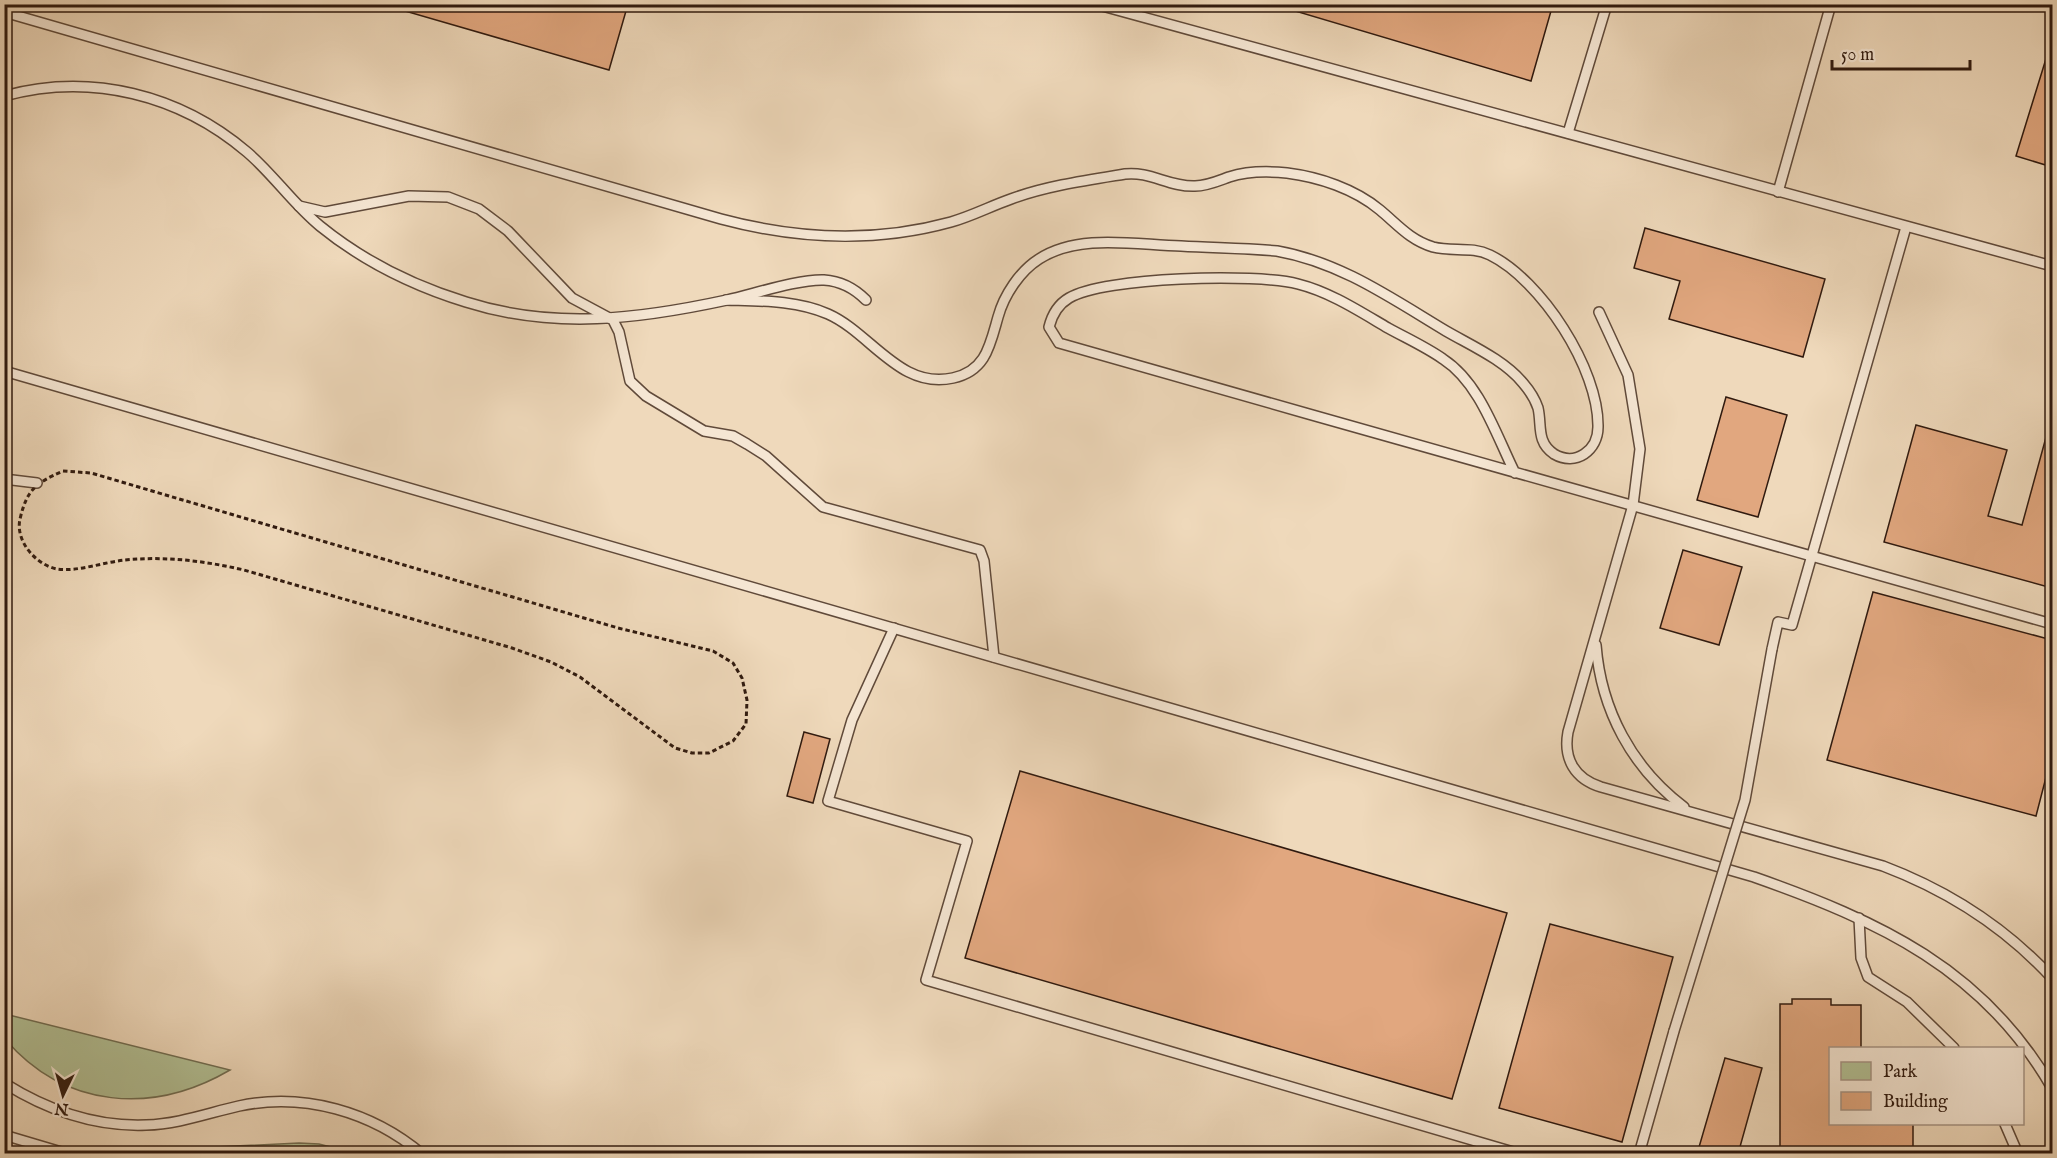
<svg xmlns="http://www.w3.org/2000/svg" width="2057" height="1158" font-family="'IM FELL English',serif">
<rect width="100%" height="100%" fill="#efd9bb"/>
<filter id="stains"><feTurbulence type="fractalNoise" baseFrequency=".00333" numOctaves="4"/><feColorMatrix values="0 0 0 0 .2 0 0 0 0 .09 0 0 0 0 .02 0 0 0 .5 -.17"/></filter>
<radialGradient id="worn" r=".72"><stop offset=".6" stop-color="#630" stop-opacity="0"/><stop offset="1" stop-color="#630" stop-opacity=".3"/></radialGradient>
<g fill="#b2c095" stroke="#716d52" stroke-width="1.5">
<path d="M4,1014H5L230,1070C153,1115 65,1109 5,1039Z"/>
<polygon points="299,1143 319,1144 354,1153 128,1153 132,1151"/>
</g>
<g fill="#e1a77f" stroke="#301a0f" stroke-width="1.5">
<polygon points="398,4 628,4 609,70 398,9"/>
<polygon points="1285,4 1553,4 1531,81 1285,8"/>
<polygon points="2049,49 2052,50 2052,167 2016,156"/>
<polygon points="1645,228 1825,279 1803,357 1669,319 1680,281 1634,268"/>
<polygon points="1726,397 1787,415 1758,517 1697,500"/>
<polygon points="1916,425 2007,450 1988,516 2022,525 2048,430 2052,431 2052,588 1884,542"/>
<polygon points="1683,550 1742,567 1719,645 1660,628"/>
<polygon points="1873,592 2052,640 2052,754 2036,816 1827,760"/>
<polygon points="804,732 830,739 813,803 787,796"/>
<polygon points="1020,771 1507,913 1452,1099 965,958"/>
<polygon points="1550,924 1673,957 1622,1142 1499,1108"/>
<polygon points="1792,999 1831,999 1831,1005 1861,1005 1861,1048 1830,1048 1830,1124 1913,1124 1913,1154 1875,1154 1875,1149 1824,1149 1824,1154 1800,1154 1800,1149 1780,1148 1780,1004 1792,1004"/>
<polygon points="1725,1058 1762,1068 1738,1154 1697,1154"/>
</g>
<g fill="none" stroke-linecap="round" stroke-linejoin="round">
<defs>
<g id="service">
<polyline points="1095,4 2052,266"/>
<path d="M4,12L721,219C796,239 875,243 951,222C972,216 991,206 1011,199C1046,186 1088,180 1125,174C1150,171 1169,187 1195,186C1207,186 1218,181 1229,177C1248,171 1268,171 1287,173C1319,177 1355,189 1380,210C1398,225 1410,240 1433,247C1452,252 1472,246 1490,255C1541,280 1599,369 1598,427C1598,450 1576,467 1554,454C1536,442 1542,425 1538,408C1535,399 1529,390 1523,383C1504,360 1472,346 1446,331C1391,298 1340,262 1277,251C1245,248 1213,248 1181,246C1136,245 1079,233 1039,259C1020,271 1004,295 998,317C990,345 986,371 953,378C900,390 871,333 828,314C796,300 760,301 726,300"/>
<path d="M4,96C91,72 180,95 247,152C273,174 293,204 320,226C363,261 414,286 466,302C554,330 639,319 727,300C754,294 799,279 824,280C841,281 854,288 866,300"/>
<polyline points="1568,133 1607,4"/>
<polyline points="1778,192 1831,4"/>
<polyline points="299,206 325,212 409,196 448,197 479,209 508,231 572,298 613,320 619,332 630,381 646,396 704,431 733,436 747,444 766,456 823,507 980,550 984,561 994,657"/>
<path d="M1599,312L1628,375L1640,449L1633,505L1568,732C1563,759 1575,779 1601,787L1883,866C1949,891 2005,927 2052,978"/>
<path d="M4,371L1754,877C1879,921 1984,969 2052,1088"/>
<path d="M1515,473C1496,435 1480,383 1443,359C1426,347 1406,338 1388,328C1359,311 1330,292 1298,284C1256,273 1104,277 1069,298C1057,305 1052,315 1049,327L1059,343C1390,437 1721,532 2052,624"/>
<polyline points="4,479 37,483"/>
<polyline points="894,628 852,720 828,801 967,841 926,980 1520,1154"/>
<path d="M1596,645C1601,710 1632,768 1684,807"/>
<polyline points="1772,649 1778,622 1792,625 1906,227"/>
<polyline points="1859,918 1861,958 1868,977 1907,1002 1954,1048"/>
<path d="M4,1083C47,1110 95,1127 146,1125C179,1124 208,1113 239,1106C304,1092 372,1112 422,1154"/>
<polyline points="2005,1124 2018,1154"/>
<polyline points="4,1135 68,1154"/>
<polyline points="1639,1154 1674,1031"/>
</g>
</defs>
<use href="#service" stroke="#604a3a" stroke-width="12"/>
<path stroke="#301a0f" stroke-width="3" stroke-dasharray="4.5 3" stroke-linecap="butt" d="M63,471L91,473L618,628L713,651L733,663L742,678L747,700L746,724L733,741L709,753H692L675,748L580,677L551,662L512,648L244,570C205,561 166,556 125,560C104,562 78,572 57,569C36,565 15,541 20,519C27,489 36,483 63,471Z"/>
<use href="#service" stroke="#f5e6d3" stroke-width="9"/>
<defs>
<polyline id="service-bridge" points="1674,1031 1745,800 1772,649"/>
</defs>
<use href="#service-bridge" stroke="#604a3a" stroke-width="12" stroke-linecap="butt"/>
<use href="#service-bridge" stroke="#f5e6d3" stroke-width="9"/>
</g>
<rect width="2057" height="1158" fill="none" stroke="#efd9bb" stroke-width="24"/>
<rect x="6" y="6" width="2045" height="1146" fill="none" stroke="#301a0f" stroke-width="3"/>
<rect x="12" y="12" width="2033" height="1134" fill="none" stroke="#301a0f" stroke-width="1.5"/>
<rect x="1829" y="1047" width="195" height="78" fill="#f5e6d3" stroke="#a69485" stroke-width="1.5"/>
<rect x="1841" y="1062" width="30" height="18" fill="#b2c095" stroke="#a69485" stroke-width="1.5"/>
<text x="1883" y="1077" font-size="18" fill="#301a0f">Park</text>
<rect x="1841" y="1092" width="30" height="18" fill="#e1a77f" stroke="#a69485" stroke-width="1.5"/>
<text x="1883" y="1107" font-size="18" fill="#301a0f">Building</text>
<g transform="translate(63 1095) rotate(185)" stroke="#f5e6d3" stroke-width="4.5" paint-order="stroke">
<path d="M0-4.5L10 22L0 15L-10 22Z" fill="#301a0f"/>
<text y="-9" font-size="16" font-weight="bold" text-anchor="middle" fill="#301a0f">N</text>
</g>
<path d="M1832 60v9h138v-9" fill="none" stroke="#301a0f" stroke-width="3"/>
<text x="1841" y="60" font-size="18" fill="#301a0f" stroke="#f5e6d3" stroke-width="4.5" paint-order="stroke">50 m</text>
<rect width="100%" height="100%" filter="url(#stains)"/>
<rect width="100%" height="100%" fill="url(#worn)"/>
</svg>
